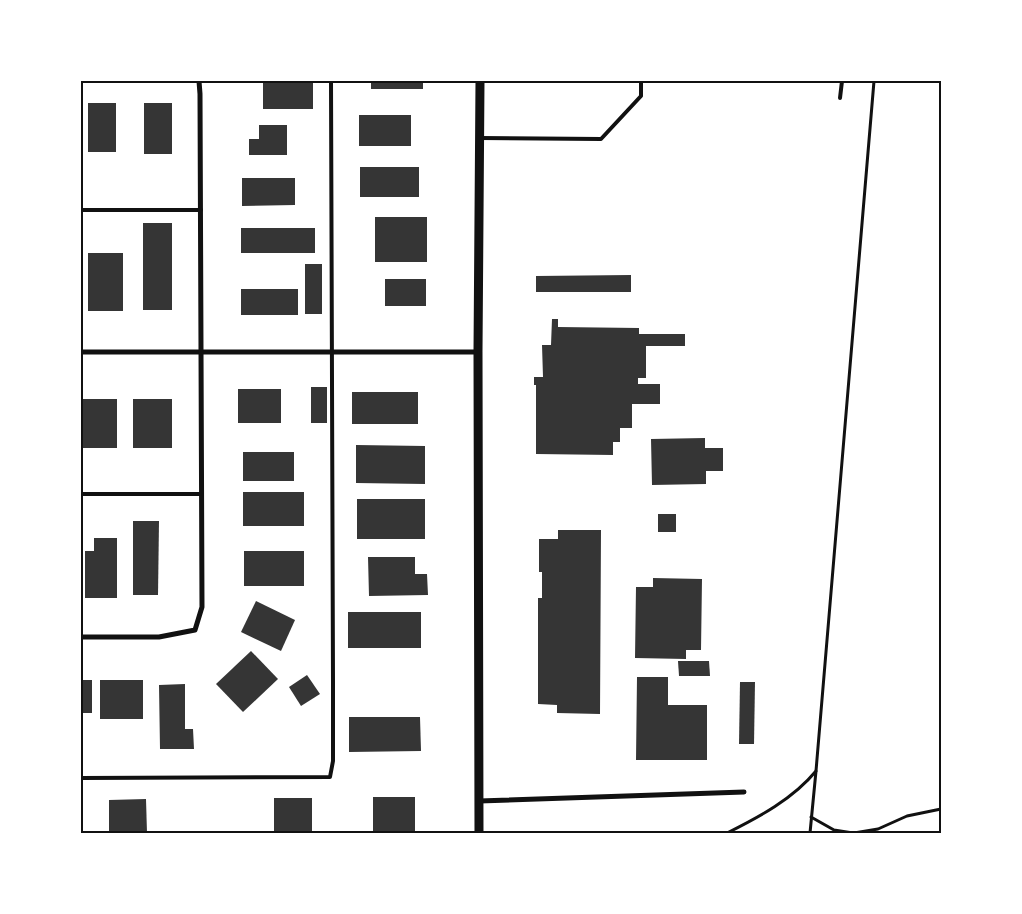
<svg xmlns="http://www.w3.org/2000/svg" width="1022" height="914" font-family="Overpass,sans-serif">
<rect width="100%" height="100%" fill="#fff"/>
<g fill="#353535">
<rect x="263" y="81" width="50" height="28"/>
<rect x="371" y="81" width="52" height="8"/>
<rect x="88" y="103" width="28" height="49"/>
<rect x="144" y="103" width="28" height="51"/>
<rect x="359" y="115" width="52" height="31"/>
<polygon points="259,125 287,125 287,155 249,155 249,139 259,139"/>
<rect x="360" y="167" width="59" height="30"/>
<polygon points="242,178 295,178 295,205 242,206"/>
<rect x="375" y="217" width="52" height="45"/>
<rect x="143" y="223" width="29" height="87"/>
<rect x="241" y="228" width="74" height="25"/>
<rect x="88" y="253" width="35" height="58"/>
<rect x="305" y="264" width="17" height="50"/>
<polygon points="631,275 631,292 536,292 536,276"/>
<rect x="385" y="279" width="41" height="27"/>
<rect x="241" y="289" width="57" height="26"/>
<polygon points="552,319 558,319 558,327 639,328 639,334 685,334 685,346 646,346 646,378 638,378 638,384 660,384 660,404 632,404 632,428 620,428 620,442 613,442 613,455 536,454 536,385 534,385 534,377 543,377 542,345 551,345"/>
<rect x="311" y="387" width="16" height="36"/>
<rect x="238" y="389" width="43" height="34"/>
<rect x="352" y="392" width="66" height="32"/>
<rect x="81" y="399" width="36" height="49"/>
<rect x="133" y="399" width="39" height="49"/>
<polygon points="705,438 705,448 723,448 723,471 706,471 706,484 652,485 651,439"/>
<polygon points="356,445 425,446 425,484 356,483"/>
<rect x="243" y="452" width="51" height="29"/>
<rect x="243" y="492" width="61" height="34"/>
<rect x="357" y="499" width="68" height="40"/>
<rect x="658" y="514" width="18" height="18"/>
<polygon points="133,521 159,521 158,595 133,595"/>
<polygon points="558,530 601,530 600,714 557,713 557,705 538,704 538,598 542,598 542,572 539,572 539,539 558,539"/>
<polygon points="94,538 117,538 117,598 85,598 85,551 94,551"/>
<rect x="244" y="551" width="60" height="35"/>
<polygon points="368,557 415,557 415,574 427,574 428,595 369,596"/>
<polygon points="653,578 702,579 701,650 686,650 686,659 635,658 636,587 653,587"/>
<polygon points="256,601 295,620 281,651 241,632"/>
<rect x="348" y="612" width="73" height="36"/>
<polygon points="251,651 278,679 243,712 216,684"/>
<polygon points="678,661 709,661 710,676 679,676"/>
<polygon points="307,675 320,694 301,706 289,687"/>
<polygon points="637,677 668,677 668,705 707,705 707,760 636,760"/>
<rect x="81" y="680" width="11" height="33"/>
<rect x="100" y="680" width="43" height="39"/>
<polygon points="740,682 755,682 754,744 739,744"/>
<polygon points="185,684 185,729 193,729 194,749 160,749 159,685"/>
<polygon points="349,717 420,717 421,751 349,752"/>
<rect x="373" y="797" width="42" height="36"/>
<rect x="274" y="798" width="38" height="35"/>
<polygon points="146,799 147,833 109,833 109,800"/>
</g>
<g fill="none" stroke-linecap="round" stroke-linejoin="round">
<g stroke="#111" stroke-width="3">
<polyline points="811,817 834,830 853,833"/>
<path d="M727,833C759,817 793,799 816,771L874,81"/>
<polyline points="810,833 816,771"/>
<polyline points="854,833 878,829 907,816 941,809"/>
</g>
<g stroke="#111" stroke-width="4">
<polyline points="840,98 842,81"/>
<polyline points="480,138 601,139 641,96 641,81"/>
<polyline points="81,210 201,210"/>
<polyline points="81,494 202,494"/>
<polyline points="81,778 330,777 333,761 333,682 331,81"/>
</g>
<g stroke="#111" stroke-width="5">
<polyline points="81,352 478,352"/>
<polyline points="81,637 159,637 195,630 202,607 200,94 199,81"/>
<polyline points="479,801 744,792"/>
</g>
<polyline stroke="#111" stroke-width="9" points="479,833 478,352 480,81"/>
</g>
<rect width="1022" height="914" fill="none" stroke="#ffffff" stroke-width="165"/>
<rect x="82" y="82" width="858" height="750" fill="none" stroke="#111" stroke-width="2"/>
</svg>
